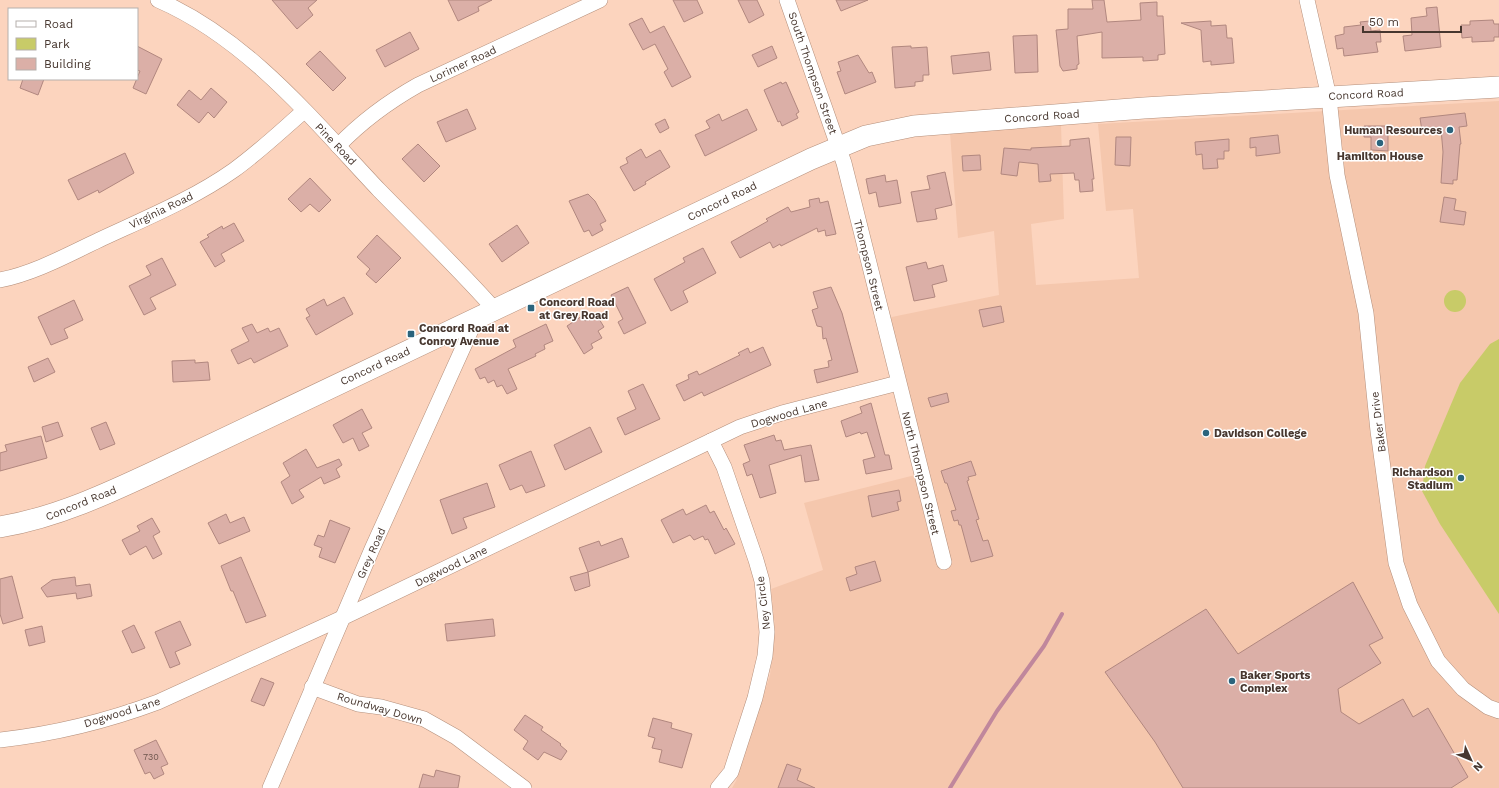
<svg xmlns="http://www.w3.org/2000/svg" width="1499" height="788" font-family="'Work Sans',sans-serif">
<rect width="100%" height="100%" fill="#fcd4be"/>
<polygon fill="#f5c7ad" points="1499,101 1499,788 732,788 736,781 770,675 775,629 771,589 823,570 804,503 923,473 887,318 999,295 994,231 958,238 950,133 1061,125 1064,219 1031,224 1036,285 1139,278 1133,209 1106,211 1098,124"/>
<g fill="#c8cb68">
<circle cx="1455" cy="301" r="11"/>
<polygon points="1499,339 1499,614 1440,524 1422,491 1425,466 1460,383 1490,344"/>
</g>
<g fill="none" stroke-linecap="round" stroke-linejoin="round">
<polyline stroke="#c0879c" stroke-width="4" points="950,788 997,711 1044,646 1062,614"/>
</g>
<g fill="#dbafa7" stroke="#b1877f">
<polygon points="272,0 317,0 308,8 313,15 297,29"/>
<polygon points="448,0 492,0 478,7 479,11 458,21"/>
<polygon points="673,0 697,0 703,13 684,22"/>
<polygon points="738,0 757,0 764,15 749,23"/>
<polygon points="836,0 868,0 841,11"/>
<polygon points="1092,0 1104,0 1107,22 1141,20 1140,3 1157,2 1157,16 1163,16 1165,54 1158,55 1158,60 1143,61 1143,57 1102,58 1102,32 1077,36 1079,64 1077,65 1077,69 1063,71 1060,66 1056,30 1068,29 1068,9 1093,9"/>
<polygon points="1437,7 1441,47 1405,51 1403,36 1412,35 1411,18 1427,16 1426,8"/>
<polygon points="642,18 650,33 664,26 691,77 672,87 664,72 668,69 655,44 643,50 629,24"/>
<polygon points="1493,20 1494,24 1499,24 1499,37 1494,37 1494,41 1472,42 1472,37 1462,38 1461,25 1470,25 1470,21"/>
<polygon points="1211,21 1211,26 1226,25 1227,38 1232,38 1234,63 1211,65 1211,61 1203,62 1201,30 1181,23"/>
<polygon points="1370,21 1371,31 1380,30 1381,42 1376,42 1378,52 1344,56 1343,48 1337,49 1335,36 1344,34 1344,27 1361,25 1360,22"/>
<polygon points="410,32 419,49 385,67 376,50"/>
<polygon points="1037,35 1038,72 1015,73 1013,36"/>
<polygon points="137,46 162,59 146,94 133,88 140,71 137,70"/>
<polygon points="772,46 777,58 758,67 752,55"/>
<polygon points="911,46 911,48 927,47 929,75 923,75 923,81 915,82 915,86 895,88 892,47"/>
<polygon points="320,51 346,78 333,91 306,64"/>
<polygon points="989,52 991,70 953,74 951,56"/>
<polygon points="858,55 869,73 872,72 876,82 845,94 837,72 841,71 838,62"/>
<polygon points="23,79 44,79 38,95 20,88"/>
<polygon points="781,82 782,84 786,82 799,112 796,114 798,118 782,126 780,121 778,122 764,90"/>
<polygon points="211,88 227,102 214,118 208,112 199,123 177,105 189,90 201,100"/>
<polygon points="467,109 476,129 446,142 437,122"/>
<polygon points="747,109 757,130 705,156 695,135 710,128 706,121 719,114 722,121"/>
<polygon points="1465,113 1467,126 1459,127 1461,144 1460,144 1457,180 1453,180 1453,184 1441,183 1443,152 1441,129 1422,131 1420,118"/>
<polygon points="665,119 669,128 660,133 655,124"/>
<polygon points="1364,126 1388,126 1388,151 1371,150 1371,137 1364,137"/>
<polygon points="1278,135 1280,153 1256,156 1256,147 1250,148 1250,138"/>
<polygon points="1116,137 1131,137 1130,166 1115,165"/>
<polygon points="1089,138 1094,179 1092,179 1093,191 1080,192 1079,180 1075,180 1074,173 1050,174 1051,181 1039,182 1038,164 1019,162 1017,176 1001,174 1004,148 1031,150 1031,148 1070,146 1070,140"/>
<polygon points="1229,139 1229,151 1224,151 1224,159 1217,159 1218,168 1203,169 1202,154 1196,155 1195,142"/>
<polygon points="418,144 440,166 424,182 402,159"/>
<polygon points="641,149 646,158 660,150 670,167 645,182 646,184 634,191 620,167 628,163 626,158"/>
<polygon points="125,153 134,173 99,193 98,190 78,200 68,180"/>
<polygon points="980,155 981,170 963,171 962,156"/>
<polygon points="945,172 952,205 935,209 937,219 917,222 911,192 930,189 927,176"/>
<polygon points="885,175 886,182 897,180 901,203 879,207 876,192 869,194 866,179"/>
<polygon points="310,178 331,200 319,212 310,204 301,212 288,199"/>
<polygon points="588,194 595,201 606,221 600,224 603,230 592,236 589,230 584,232 569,201"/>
<polygon points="1444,197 1456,199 1454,210 1466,212 1464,225 1440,222"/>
<polygon points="819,198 820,203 828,201 836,234 826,236 825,230 818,232 817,228 781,246 780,244 773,248 770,242 740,258 731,242 768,221 766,219 788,207 791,212 810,207 809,200"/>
<polygon points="234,223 244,241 221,254 225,261 215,267 200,242 209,237 207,235 222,226 223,229"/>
<polygon points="517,225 529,243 502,262 489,244"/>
<polygon points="377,235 401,258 376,283 366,274 370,269 357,257"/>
<polygon points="703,248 716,273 683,291 688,302 671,311 654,279 685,262 683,258"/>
<polygon points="162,258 176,285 150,298 156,309 144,315 129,286 151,275 146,266"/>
<polygon points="926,262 928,269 943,265 947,281 932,285 935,297 914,301 906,267"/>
<polygon points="628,287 646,323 624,334 618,322 623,319 611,295"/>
<polygon points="831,287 842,313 858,372 817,383 814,370 829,367 828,361 832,360 826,338 823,339 822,327 817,326 812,310 818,308 813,292"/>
<polygon points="344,297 353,314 316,335 306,318 310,316 306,309 324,299 327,306"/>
<polygon points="74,300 83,320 64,329 68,338 51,345 38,317"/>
<polygon points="1001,306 1004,322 983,327 979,310"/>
<polygon points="596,314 604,327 598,331 602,338 591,344 593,348 584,354 567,326 582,316 585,321"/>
<polygon points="252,324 257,333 268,328 270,332 279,328 288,346 254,363 251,358 238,364 231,350 249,341 242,328"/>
<polygon points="546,324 553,341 544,345 545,349 535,354 536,356 508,369 517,389 507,394 502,385 497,387 494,380 488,383 485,377 480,379 475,369 516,347 513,340"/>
<polygon points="763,347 771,365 704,396 702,392 684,401 676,385 689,379 688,375 697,371 699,375 740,355 738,353 748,348 750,353"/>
<polygon points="48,358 55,372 34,382 28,367"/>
<polygon points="195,360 195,363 208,362 210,380 173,382 172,361"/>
<polygon points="643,384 660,419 625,435 617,418 636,409 628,391"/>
<polygon points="947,393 949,402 931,407 928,398"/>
<polygon points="871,403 885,455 889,455 892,469 866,474 863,460 875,457 867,432 861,434 860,432 846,437 841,421 862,413 860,407"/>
<polygon points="362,409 372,428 362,433 369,446 359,451 353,438 343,443 333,425"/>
<polygon points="58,422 63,436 46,442 42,427"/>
<polygon points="106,422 115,444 100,450 91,428"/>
<polygon points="590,427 602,452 565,470 554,445"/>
<polygon points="774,435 776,441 781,440 784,450 811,445 819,480 805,482 801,455 769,465 776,493 760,498 752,474 747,476 743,464 750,461 744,445"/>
<polygon points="41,436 47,458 0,471 0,453 7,451 5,445"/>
<polygon points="306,449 317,468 339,459 342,465 336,469 340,477 324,484 321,477 299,490 304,497 292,504 281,482 290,476 283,463"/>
<polygon points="531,451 545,486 526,493 522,485 510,490 499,465"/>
<polygon points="971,461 976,475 968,477 969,480 967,481 979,519 976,520 983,541 988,540 993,556 971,562 961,525 959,525 958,520 954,521 951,511 956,510 947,483 945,483 941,471"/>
<polygon points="487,483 495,507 463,518 467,528 452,534 440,500"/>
<polygon points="899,490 901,501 897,502 899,510 872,517 868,496"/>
<polygon points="706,505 710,513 714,511 724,530 726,528 735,544 715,554 708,539 705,540 703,536 694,540 690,535 673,543 661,520 683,509 686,515"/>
<polygon points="226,514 230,523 244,517 250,531 219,544 208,523"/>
<polygon points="152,518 160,532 153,536 162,554 153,559 146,546 130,555 122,540 140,531 137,526"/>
<polygon points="330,520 350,528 335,563 319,557 322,548 314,545 318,535 324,537"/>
<polygon points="622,538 629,557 588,572 579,548 599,541 601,546"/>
<polygon points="241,557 266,616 246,623 233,591 231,591 221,566"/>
<polygon points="875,561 881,581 850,591 846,578 857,574 855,567"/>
<polygon points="588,572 590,586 575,591 570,577"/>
<polygon points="12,576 23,618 3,624 0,614 0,579"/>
<polygon points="75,577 76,586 90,584 92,596 77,599 76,593 47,597 41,588 52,580"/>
<polygon points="1353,582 1383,638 1369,645 1381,663 1338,689 1341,712 1359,724 1403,699 1413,717 1428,708 1468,777 1451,788 1183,788 1155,742 1105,672 1206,609 1238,654"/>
<polygon points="493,619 495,636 447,641 445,624"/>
<polygon points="180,621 191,645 175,652 180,664 170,668 155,632"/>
<polygon points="134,625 145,648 132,653 122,631"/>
<polygon points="42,626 45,642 29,646 25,630"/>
<polygon points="261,678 274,683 264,706 251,701"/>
<polygon points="525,715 543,727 541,730 561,744 560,745 567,751 561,760 544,752 538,760 523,749 528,741 514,730"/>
<polygon points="653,718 672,723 671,728 692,734 682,768 659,762 662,750 652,748 655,738 648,736"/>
<polygon points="156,740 168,764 161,767 164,774 154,779 150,772 145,774 134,750"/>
<polygon points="787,764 801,769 797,780 815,788 778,788"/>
<polygon points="436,770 460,776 458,788 419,788 423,774 434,777"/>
</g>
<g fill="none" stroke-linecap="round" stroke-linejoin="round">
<defs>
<g id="minor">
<path d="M158,0C248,39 313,120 379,190C418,230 458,268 495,310"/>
<polyline points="787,0 844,163 944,562"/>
<polyline points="1307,0 1329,97 1337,175 1366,313 1378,431 1396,563 1410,605 1438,661 1463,689 1488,707 1499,711"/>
<path d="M338,146C362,121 388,102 418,85L600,0"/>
<path d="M0,280C35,273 67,255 99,240C144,219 193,199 234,170C259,152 281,131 304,111"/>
<polyline points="711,441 724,467 756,560 762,581 767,632 765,656 755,698 731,772 718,788"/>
<polyline points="312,687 358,704 381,707 424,719 456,737 524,788"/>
<path d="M0,740C54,734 107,721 158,702L342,618L740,427L782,413L898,383"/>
<polyline points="270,788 372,549 476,319"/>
</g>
<path id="secondary" d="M0,527C64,516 121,487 179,460L811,159L866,136L914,126L1144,108L1499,87"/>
</defs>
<use href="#minor" stroke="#b48f7b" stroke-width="16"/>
<use href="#secondary" stroke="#b48f7b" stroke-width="22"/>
<use href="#minor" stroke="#fff" stroke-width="15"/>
<use href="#secondary" stroke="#fff" stroke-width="21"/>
</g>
<g fill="#2b647d" stroke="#fff" stroke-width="1.5">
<circle cx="1450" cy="130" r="4"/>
<circle cx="1380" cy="143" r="4"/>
<rect x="527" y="304" width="8" height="8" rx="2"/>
<rect x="407" y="330" width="8" height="8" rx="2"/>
<circle cx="1206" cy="433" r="4"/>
<circle cx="1461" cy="478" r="4"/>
<circle cx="1232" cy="681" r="4"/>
</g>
<g text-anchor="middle" stroke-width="3" stroke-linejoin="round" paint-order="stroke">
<g font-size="9" fill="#6c554d">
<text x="151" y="760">730</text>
</g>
<g font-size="11" fill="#47372f" stroke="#fff">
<text transform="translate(463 64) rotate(-25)" y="4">Lorimer Road</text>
<text transform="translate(813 73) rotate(71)" y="4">South Thompson Street</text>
<text transform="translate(1366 94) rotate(-3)" y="4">Concord Road</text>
<text transform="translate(1042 116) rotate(-4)" y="4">Concord Road</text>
<text transform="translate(336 144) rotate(46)" y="4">Pine Road</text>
<text transform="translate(722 201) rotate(-26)" y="4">Concord Road</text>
<text transform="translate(161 210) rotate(-26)" y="4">Virginia Road</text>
<text transform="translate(869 265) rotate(76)" y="4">Thompson Street</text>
<text transform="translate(375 366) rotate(-25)" y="4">Concord Road</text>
<text transform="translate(789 413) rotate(-16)" y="4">Dogwood Lane</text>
<text transform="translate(1378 422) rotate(-97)" y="4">Baker Drive</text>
<text transform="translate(921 473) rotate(76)" y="4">North Thompson Street</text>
<text transform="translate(81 503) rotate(-22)" y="4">Concord Road</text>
<text transform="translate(371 553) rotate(-66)" y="4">Grey Road</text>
<text transform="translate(451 566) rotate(-26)" y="4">Dogwood Lane</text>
<text transform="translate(763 603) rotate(-97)" y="4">Ney Circle</text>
<text transform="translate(380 708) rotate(16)" y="4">Roundway Down</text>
<text transform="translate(122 712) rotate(-17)" y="4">Dogwood Lane</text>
</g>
<g font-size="11" font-weight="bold" fill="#47372f" stroke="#fff" text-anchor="start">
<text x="1442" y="134" text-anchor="end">Human Resources</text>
<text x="1380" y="160" text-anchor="middle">Hamilton House</text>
<text x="539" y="306">Concord Road<tspan x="539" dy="13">at Grey Road</tspan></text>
<text x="419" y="332">Concord Road at<tspan x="419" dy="13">Conroy Avenue</tspan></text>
<text x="1214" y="437">Davidson College</text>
<text x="1453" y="476" text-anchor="end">Richardson<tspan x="1453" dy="13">Stadium</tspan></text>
<text x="1240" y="679">Baker Sports<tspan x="1240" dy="13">Complex</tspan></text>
</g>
</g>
<rect x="8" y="8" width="130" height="72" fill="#ffffff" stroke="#b5afac"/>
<rect x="16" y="21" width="20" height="6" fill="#ffffff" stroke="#b5afac"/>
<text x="44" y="28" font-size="12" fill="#47372f">Road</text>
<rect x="16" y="38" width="20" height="12" fill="#c8cb68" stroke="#b5afac"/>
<text x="44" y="48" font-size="12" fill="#47372f">Park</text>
<rect x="16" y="58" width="20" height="12" fill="#dbafa7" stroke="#b5afac"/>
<text x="44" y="68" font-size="12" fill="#47372f">Building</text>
<g transform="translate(1471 760) rotate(134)" stroke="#ffffff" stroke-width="3" paint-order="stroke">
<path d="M0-3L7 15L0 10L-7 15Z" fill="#47372f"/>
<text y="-6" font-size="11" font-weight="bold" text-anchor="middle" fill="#47372f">N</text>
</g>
<path d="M1363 26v6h98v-6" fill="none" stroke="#47372f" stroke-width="2"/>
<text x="1369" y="26" font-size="12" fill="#47372f" stroke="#ffffff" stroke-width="3" paint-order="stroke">50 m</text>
</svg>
